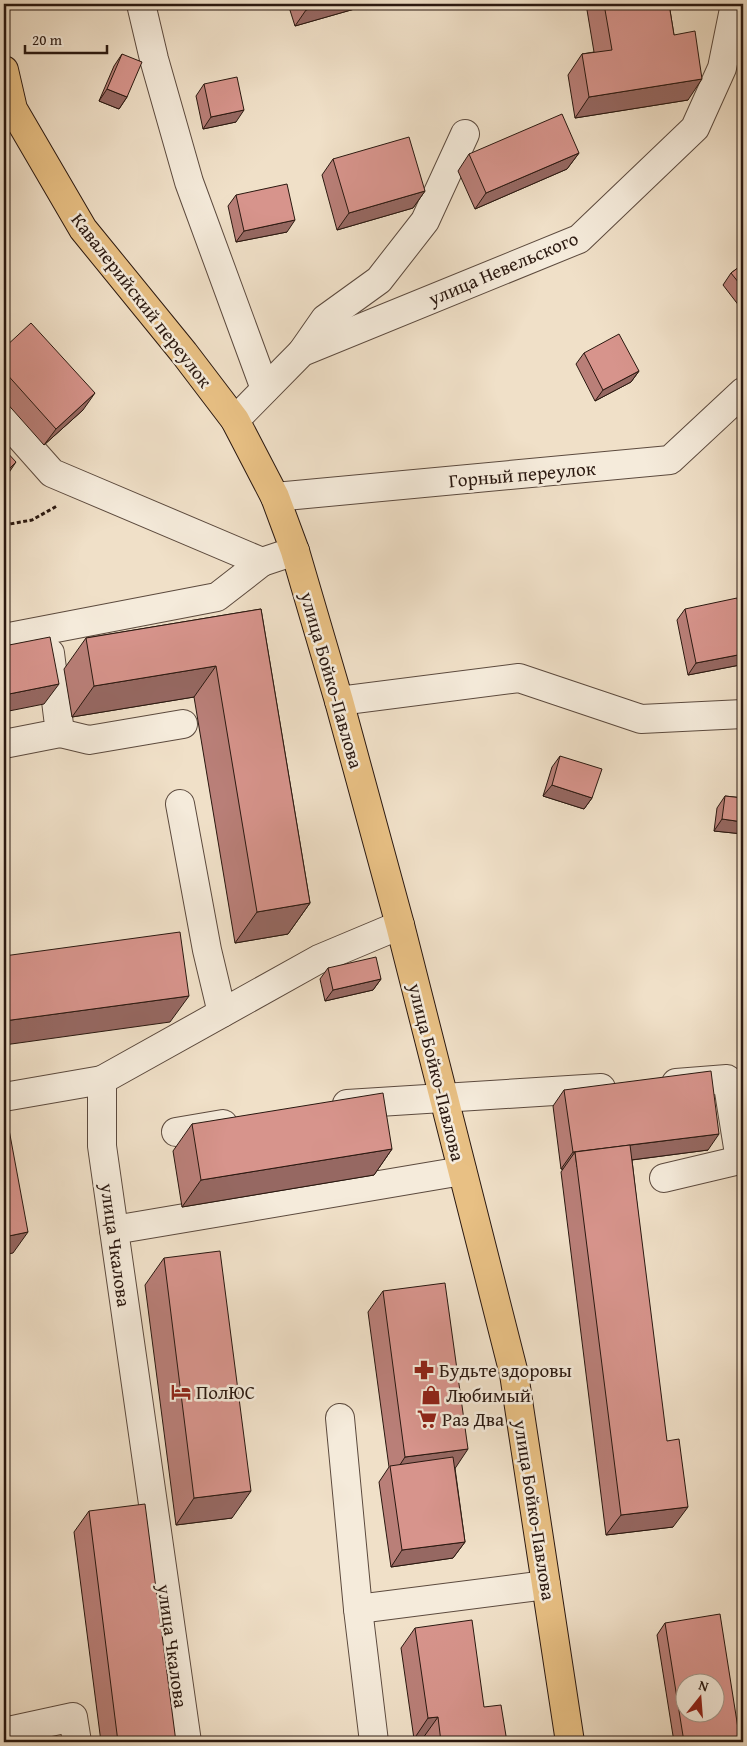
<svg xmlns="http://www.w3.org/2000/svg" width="747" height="1746" font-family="'Gentium Book Plus',serif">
<rect width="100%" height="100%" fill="#f0e0c8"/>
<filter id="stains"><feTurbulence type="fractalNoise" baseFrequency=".004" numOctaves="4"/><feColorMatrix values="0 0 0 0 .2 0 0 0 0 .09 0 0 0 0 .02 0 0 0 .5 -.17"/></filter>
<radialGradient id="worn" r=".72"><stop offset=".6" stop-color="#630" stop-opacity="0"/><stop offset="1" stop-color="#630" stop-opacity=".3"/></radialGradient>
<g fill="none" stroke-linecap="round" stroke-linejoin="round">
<defs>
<g id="minor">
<polyline points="141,4 154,59 189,182 265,389"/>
<polyline points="302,352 325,319 379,280 425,221 465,134"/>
<polyline points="4,419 52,473 262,562 295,551"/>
<polyline points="235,420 302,352 579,239 695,128 722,68 735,4"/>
<polyline points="275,497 670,460 743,392"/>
<polyline points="4,638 217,597 262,562"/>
<polyline points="339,701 519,678 641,719 743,714"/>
<polyline points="60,733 89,740 183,724"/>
<polyline points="4,744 60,733 50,653"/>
<polyline points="180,804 207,950 222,1013"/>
<polyline points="4,1097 102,1080"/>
<polyline points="347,1104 601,1088"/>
<polyline points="176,1132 223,1124"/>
<polyline points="664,1178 740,1160 727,1079 676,1083"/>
<polyline points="114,1230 462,1171"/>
<polyline points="340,1418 358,1609 374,1742"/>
<polyline points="358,1609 546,1585"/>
<polyline points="4,1732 73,1717 77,1742"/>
<polyline points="187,1742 102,1146 102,1080 319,959 400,925"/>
</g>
<polyline id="major" points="4,70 13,109 83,229 184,353 235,420 275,497 295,551 339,701 400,925 514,1374 570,1742"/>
</defs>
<use href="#minor" stroke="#5c4a3e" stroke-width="30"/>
<use href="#major" stroke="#2a1810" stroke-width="30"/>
<polyline stroke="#2a1810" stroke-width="3" stroke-dasharray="4 2.5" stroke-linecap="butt" points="4,525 32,520 57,506"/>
<use href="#minor" stroke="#f5ebdb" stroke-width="28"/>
<use href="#major" stroke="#e8c084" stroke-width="28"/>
</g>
<g fill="#b97f78" stroke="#2a1810">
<polygon points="288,4 372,4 295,26"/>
<polygon points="586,4 669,4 674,35 688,100 575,118 568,75 582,54 594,52"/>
<polygon points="122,54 127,97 119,109 99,101 114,66"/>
<polygon points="204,84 236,122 203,129 196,96"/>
<polygon points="579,153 567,169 475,209 458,171 469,154"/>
<polygon points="333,159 425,191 413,208 337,230 322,175"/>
<polygon points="236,195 287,232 236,242 228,206"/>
<polygon points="743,264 743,311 723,285 731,273"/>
<polygon points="4,348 83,410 44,445 4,400"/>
<polygon points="584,353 639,371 631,382 595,401 576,364"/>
<polygon points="261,609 310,903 288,934 235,943 194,697 72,717 64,669 86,638"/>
<polygon points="685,609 740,665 688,675 677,620"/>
<polygon points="560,756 592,798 584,809 543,796 552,767"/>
<polygon points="725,796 743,798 743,834 714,831 717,808"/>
<polygon points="328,968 381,979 373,990 325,1001 320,979"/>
<polygon points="564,1090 708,1150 632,1160 673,1527 606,1535 561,1172 563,1169 561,1169 553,1106"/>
<polygon points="192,1124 392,1149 374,1175 182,1207 173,1151"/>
<polygon points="164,1258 232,1518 176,1525 145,1285"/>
<polygon points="383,1291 455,1468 465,1542 453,1558 391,1567 379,1482 389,1467 368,1312"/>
<polygon points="89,1511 176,1742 101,1742 74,1532"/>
<polygon points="665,1623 740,1741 739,1742 674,1742 657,1635"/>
<polygon points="415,1628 484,1707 507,1742 424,1742 423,1738 414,1739 401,1648"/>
</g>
<g fill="#966862" stroke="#2a1810">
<polygon points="326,4 372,4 295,26 306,10"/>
<polygon points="702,79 688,100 575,118 589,97"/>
<polygon points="107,89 127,97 119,109 99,101"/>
<polygon points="244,110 236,122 203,129 211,117"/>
<polygon points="579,153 567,169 475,209 486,193"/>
<polygon points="425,191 413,208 337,230 349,213"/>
<polygon points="295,220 287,232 236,242 244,231"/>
<polygon points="639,371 631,382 595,401 603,390"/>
<polygon points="95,393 83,410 44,445 56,429"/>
<polygon points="16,462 8,474 4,478 4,474"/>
<polygon points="743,654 743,660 740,665 688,675 696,663"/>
<polygon points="216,666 194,697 72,717 94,686"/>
<polygon points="59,684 44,704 4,712 4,695"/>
<polygon points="552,785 592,798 584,809 543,796"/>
<polygon points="722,819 743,822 743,834 714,831"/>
<polygon points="310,903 288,934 235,943 257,912"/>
<polygon points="381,979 373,990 325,1001 333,990"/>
<polygon points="189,996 170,1022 4,1045 4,1021"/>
<polygon points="719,1134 708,1150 577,1167 575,1152"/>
<polygon points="392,1149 374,1175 182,1207 201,1180"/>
<polygon points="573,1152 575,1152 563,1169 561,1169"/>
<polygon points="28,1232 13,1253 4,1255 4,1237"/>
<polygon points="468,1449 454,1470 392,1477 405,1457"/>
<polygon points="251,1491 232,1518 176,1525 194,1498"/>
<polygon points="688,1507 673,1527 606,1535 621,1515"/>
<polygon points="465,1542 453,1558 391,1567 402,1550"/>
<polygon points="438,1717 423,1738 414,1739 428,1718"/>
</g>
<g fill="#d7948c" stroke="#2a1810" fill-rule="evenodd">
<polygon points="305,4 326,4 306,10"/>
<polygon points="604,4 669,4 674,35 695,31 702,79 589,97 582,54 612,50"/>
<polygon points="122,54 142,62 127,97 107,89"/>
<polygon points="237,77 244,110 211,117 204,84"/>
<polygon points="562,114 579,153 486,193 469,154"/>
<polygon points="409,137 425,191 349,213 333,159"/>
<polygon points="287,184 295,220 244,231 236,195"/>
<polygon points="743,264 743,288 731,273"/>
<polygon points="31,323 95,393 56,429 4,371 4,348"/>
<polygon points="619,334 639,371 603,390 584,353"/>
<polygon points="4,449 16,462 4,474"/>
<polygon points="737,598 743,628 743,654 696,663 685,609"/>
<polygon points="261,609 310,903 257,912 216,666 94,686 86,638"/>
<polygon points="50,637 59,684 4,695 4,646"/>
<polygon points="560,756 602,769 592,798 552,785"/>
<polygon points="725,796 743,798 743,822 722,819"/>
<polygon points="180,932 189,996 4,1021 4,956"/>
<polygon points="376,957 381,979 333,990 328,968"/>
<polygon points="711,1071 719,1134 573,1152 564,1090"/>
<polygon points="383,1093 392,1149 201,1180 192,1124"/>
<polygon points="4,1108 5,1108 28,1232 4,1237"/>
<polygon points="630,1145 667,1441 679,1439 688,1507 621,1515 575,1152"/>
<polygon points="220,1251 251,1491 194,1498 164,1258"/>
<polygon points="445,1283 468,1449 405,1457 383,1291"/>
<polygon points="453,1457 465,1542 402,1550 390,1466"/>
<polygon points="145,1504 176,1742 118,1742 89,1511"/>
<path d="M720,1614L740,1741L733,1742H684L665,1623ZM684,1684H714V1714H684Z"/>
<polygon points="472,1620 484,1707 501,1705 507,1742 441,1742 438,1717 428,1718 415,1628"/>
</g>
<defs>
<symbol id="pharmacy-bare" viewBox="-9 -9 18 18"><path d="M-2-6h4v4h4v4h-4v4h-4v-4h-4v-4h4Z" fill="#8f2418" stroke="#f5ebdb" stroke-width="2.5" paint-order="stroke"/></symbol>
<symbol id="hotel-bare" viewBox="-9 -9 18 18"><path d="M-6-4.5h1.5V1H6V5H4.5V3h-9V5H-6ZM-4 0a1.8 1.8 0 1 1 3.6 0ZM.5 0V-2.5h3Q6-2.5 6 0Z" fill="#8f2418" stroke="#f5ebdb" stroke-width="2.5" paint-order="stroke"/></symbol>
<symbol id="shop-bare" viewBox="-9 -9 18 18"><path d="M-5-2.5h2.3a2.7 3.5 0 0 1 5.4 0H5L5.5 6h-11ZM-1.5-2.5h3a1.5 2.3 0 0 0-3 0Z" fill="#8f2418" stroke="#f5ebdb" stroke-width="2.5" paint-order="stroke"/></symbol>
<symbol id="supermarket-bare" viewBox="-9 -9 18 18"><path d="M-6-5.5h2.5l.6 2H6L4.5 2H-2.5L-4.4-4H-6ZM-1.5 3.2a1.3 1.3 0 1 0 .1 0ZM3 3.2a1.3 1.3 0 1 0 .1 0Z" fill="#8f2418" stroke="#f5ebdb" stroke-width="2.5" paint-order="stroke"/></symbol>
</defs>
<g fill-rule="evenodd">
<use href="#pharmacy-bare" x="410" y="1356" width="28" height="28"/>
<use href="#hotel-bare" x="167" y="1378" width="28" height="28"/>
<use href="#shop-bare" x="417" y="1381" width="28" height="28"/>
<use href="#supermarket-bare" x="413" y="1405" width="28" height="28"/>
</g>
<g text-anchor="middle" stroke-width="5" stroke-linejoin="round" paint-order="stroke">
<g font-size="19" fill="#2a1810" stroke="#f5ebdb">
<text transform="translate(503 268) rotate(-23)" y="7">улица Невельского</text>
<text transform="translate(142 300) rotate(52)" y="7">Кавалерийский переулок</text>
<text transform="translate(522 474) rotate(-5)" y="7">Горный переулок</text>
<text transform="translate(332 680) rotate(74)" y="7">улица Бойко-Павлова</text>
<text transform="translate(437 1072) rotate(76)" y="7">улица Бойко-Павлова</text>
<text transform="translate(116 1245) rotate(82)" y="7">улица Чкалова</text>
<text transform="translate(535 1510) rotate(81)" y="7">улица Бойко-Павлова</text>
<text transform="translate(173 1646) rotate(82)" y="7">улица Чкалова</text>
</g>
<g font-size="19" fill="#2a1810" stroke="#f5ebdb" text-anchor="start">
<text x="439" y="1377">Будьте здоровы</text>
<text x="196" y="1399">ПолЮС</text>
<text x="446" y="1402">Любимый</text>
<text x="442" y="1426">Раз Два</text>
</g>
</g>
<rect width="747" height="1746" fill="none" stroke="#f0e0c8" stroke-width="20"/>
<rect x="5" y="5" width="737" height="1736" fill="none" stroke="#2a1810" stroke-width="2.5"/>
<rect x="10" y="10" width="727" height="1726" fill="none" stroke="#2a1810"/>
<g transform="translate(700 1698) rotate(17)"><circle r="24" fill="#f5ebdb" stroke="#a4978a"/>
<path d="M0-4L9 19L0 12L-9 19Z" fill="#8f2418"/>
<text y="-8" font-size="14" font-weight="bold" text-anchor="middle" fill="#2a1810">N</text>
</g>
<path d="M25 45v8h82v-8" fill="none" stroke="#2a1810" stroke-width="2.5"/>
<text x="32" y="45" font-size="15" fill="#2a1810" stroke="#f5ebdb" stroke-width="4" paint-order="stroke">20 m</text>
<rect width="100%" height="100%" filter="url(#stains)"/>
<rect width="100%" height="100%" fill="url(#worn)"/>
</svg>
